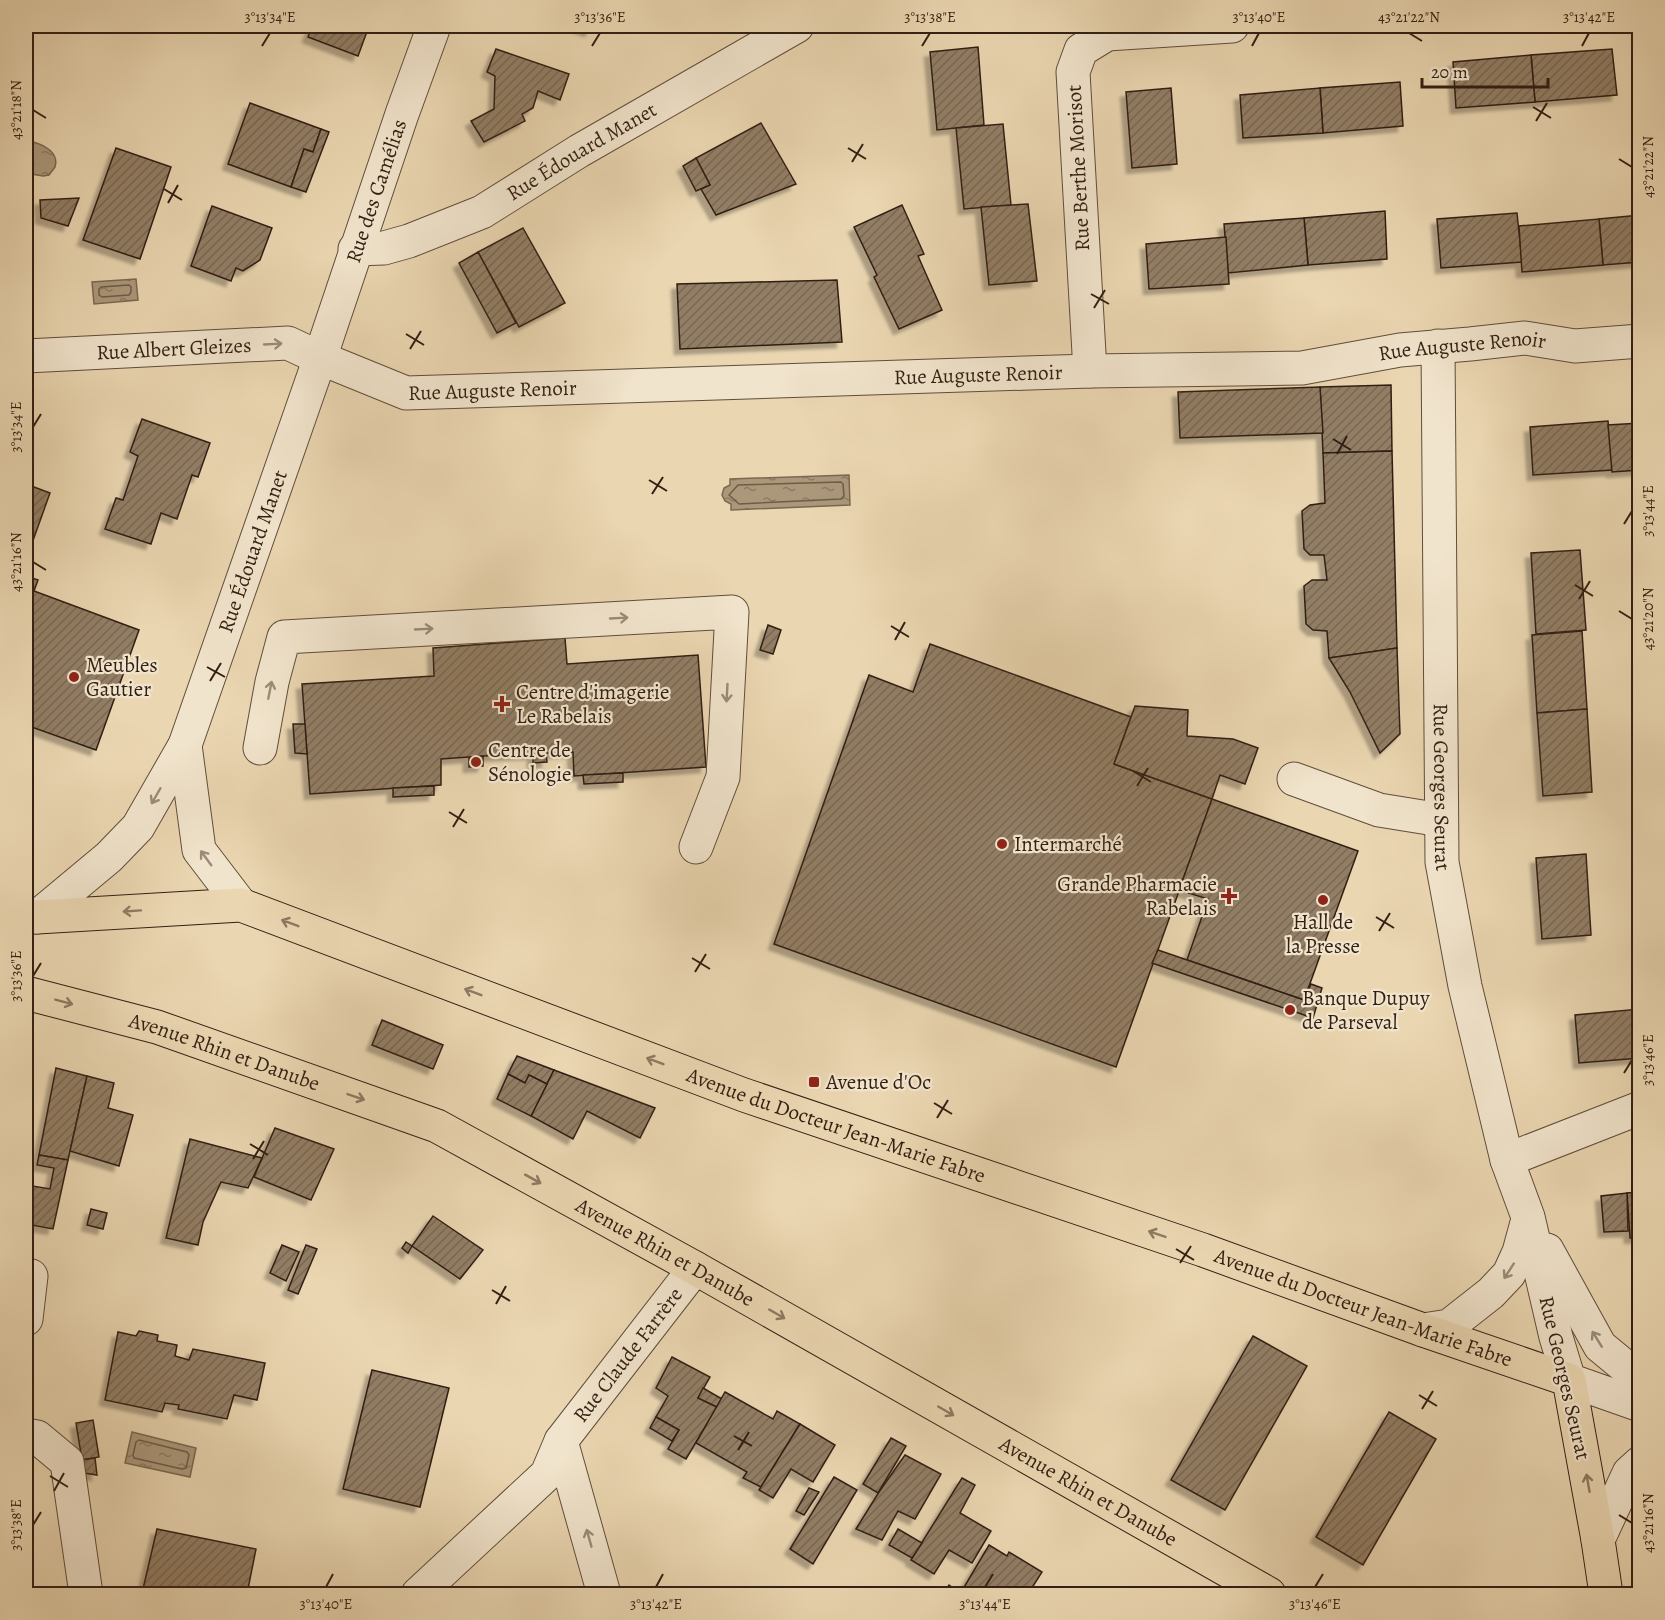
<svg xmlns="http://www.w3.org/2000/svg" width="1665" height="1620" font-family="Alegreya,serif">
<defs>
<pattern id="water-ripples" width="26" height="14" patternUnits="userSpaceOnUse" patternTransform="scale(1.5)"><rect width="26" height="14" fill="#ab987b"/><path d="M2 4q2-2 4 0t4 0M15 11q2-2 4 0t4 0" fill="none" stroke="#8c7b64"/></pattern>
<pattern id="building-hatch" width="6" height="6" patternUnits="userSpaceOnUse" patternTransform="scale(1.5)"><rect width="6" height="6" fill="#927e65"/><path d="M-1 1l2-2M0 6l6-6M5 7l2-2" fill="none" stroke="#786752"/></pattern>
<filter id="shadow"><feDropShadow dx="-5.5" dy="5.5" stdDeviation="1.5" flood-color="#0004"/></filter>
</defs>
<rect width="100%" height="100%" fill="#ead6b1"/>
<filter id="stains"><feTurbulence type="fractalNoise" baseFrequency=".00333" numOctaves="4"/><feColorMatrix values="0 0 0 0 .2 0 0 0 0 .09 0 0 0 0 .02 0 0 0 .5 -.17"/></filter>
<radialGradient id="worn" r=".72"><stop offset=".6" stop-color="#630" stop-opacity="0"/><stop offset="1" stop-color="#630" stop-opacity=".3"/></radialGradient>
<g fill="url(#water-ripples)" stroke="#7b6851" stroke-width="1.5">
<path d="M26,141C38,142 60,150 55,167C53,170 51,172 49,175L43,176L26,173Z"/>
<polygon points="136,279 138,300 94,304 92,282"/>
<polygon points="849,475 850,505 731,510 731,504 725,501 722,495 724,488 730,485 730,479"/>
<polygon points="132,1432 196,1448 190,1477 125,1463"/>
</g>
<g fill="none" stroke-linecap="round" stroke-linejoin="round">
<g stroke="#6e5c47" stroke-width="1.5">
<polygon points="129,285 131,287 131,292 129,295 102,297 99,295 99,289 101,287"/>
<polygon points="841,482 843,484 844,496 841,499 739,504 729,495 738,485"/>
<polygon points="139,1440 187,1452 189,1455 186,1468 182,1469 134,1458 133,1455 136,1442"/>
</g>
</g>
<g fill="url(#building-hatch)" stroke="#321f13" stroke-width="1.5" filter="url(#shadow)">
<polygon points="312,26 369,26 358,56 308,37"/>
<polygon points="577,26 592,26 590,31"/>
<polygon points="978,47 984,125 937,130 930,52"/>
<polygon points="496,49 569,74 560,100 538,91 533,108 522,114 525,121 484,142 471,121 494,109 495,76 487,72"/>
<polygon points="1612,49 1617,95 1535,102 1531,55"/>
<polygon points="1531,55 1535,102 1456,108 1453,62"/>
<polygon points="1400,82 1403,126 1323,133 1320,88"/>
<polygon points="1171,88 1177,164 1132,168 1126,92"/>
<polygon points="1320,88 1323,133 1243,138 1240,95"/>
<polygon points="250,103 321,129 313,152 304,149 291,187 228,164"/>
<polygon points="761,123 796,184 716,215 701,189 710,185 696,158"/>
<polygon points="1003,124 1011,205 964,209 956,128"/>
<polygon points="321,129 329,132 306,192 291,187 304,149 313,152"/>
<polygon points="116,148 171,167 140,259 83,240"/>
<polygon points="696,158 710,185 696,191 683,166"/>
<polygon points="79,198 68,226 41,218 40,200"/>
<polygon points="26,204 30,268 26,269"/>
<polygon points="1028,204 1037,281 989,285 981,207"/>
<polygon points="902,205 924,254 918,256 942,310 899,329 874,277 877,275 854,227"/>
<polygon points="212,206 272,228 260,260 243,271 236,268 231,281 191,266"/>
<polygon points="1385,211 1387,259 1308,265 1304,218"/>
<polygon points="1517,213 1522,262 1441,268 1437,219"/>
<polygon points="1640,215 1640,262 1603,265 1599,219"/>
<polygon points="1304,218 1308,265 1228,273 1224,224"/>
<polygon points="1599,219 1603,265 1522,272 1519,226"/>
<polygon points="523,228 565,303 519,327 478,252"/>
<polygon points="1226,237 1229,284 1149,289 1146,244"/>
<polygon points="478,252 516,323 497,333 459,263"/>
<polygon points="837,280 842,342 680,349 677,284"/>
<polygon points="1391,385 1392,451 1323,453 1320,387"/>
<polygon points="1320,387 1323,433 1180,438 1178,392"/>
<polygon points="142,419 210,443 198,477 192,475 177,519 161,513 151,544 105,529 116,498 123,500 138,456 130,452"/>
<polygon points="1608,421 1613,470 1533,475 1530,427"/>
<polygon points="1640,423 1640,470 1612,472 1608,425"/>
<polygon points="1392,451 1397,648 1329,658 1327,631 1313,630 1306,624 1304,586 1312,580 1327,580 1324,555 1310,555 1304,549 1302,511 1310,505 1325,503 1323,453"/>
<polygon points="26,484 50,493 26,560"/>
<polygon points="1580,550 1586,630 1536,634 1531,553"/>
<polygon points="26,576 38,580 34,591 26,588"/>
<polygon points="26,588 139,630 96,750 26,725"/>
<polygon points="768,625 781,630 773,654 760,650"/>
<polygon points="1582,631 1587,709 1537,713 1532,635"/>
<polygon points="565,638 567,664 698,655 706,767 574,776 573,752 483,756 441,759 441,785 310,794 302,684 434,676 433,648"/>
<polygon points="930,644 1131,717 1114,764 1212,799 1116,1067 774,944 869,675 913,692"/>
<polygon points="1397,648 1400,734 1380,753 1350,692 1329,658"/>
<polygon points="1135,706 1188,710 1187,736 1233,739 1258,748 1245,784 1220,775 1212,799 1114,764"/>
<polygon points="1587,709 1592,792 1543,796 1537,713"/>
<polygon points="293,724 305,724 307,754 295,753"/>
<polygon points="546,753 547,762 533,763 533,754"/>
<polygon points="483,756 483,766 469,767 469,758"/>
<polygon points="623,773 623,782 584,784 583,775"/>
<polygon points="434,786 434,795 393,797 393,788"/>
<polygon points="1212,799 1358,851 1304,1000 1187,960 1208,899 1179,890"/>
<polygon points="1586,854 1591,935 1542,939 1536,858"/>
<polygon points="1158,950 1304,1000 1311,984 1322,988 1313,1018 1152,963"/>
<polygon points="1640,1009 1640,1058 1579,1063 1575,1015"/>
<polygon points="382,1020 443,1045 433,1069 372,1045"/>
<polygon points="517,1056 554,1070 547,1084 529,1075 525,1083 508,1074"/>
<polygon points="56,1068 87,1076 68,1160 39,1155"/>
<polygon points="554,1070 655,1108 640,1138 587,1111 573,1139 531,1116"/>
<polygon points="508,1074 525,1083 529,1075 547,1084 531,1116 497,1099"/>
<polygon points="87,1076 114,1083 108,1108 133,1115 119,1166 70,1151"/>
<polygon points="275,1128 334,1149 311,1200 254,1177"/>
<polygon points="190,1139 262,1158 248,1188 221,1182 203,1222 198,1245 166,1238"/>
<polygon points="39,1155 68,1160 53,1229 26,1224 33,1186 50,1189 54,1168 37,1165"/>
<polygon points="1640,1192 1640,1237 1630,1238 1627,1193"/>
<polygon points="1627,1193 1628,1231 1604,1232 1601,1196"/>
<polygon points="91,1209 107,1213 103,1229 87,1225"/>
<polygon points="433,1216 483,1250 460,1279 412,1246"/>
<polygon points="406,1242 412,1246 408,1253 402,1248"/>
<polygon points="282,1245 299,1252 286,1281 270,1273"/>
<polygon points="306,1245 317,1249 298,1294 288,1290"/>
<polygon points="139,1331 158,1335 157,1341 177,1345 175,1356 189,1360 193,1349 265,1363 257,1400 234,1395 227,1419 178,1409 179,1405 165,1403 162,1412 105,1400 118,1332 136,1336"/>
<polygon points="1253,1336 1307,1366 1225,1510 1171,1480"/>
<polygon points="672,1357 710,1377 698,1398 717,1407 686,1459 668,1449 679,1430 656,1417 668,1396 656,1388"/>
<polygon points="372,1370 449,1388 420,1507 343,1489"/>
<polygon points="703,1388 722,1399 717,1407 698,1398"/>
<polygon points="725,1392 773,1419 777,1411 800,1424 761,1487 743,1478 747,1472 696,1443"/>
<polygon points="1389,1412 1436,1439 1363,1565 1316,1537"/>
<polygon points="656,1417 679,1430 672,1441 650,1428"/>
<polygon points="93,1420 99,1457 82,1460 76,1423"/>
<polygon points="800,1424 835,1445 813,1482 791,1469 773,1498 759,1490"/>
<polygon points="891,1438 906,1446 878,1493 863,1484"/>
<polygon points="905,1455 941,1474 915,1519 898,1511 882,1540 856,1529 879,1492"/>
<polygon points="95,1458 97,1475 84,1473 82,1460"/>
<polygon points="834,1477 857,1490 813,1564 790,1549"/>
<polygon points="962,1478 975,1485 960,1513 991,1531 972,1563 949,1550 934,1574 911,1560"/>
<polygon points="809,1488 819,1492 804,1515 796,1511"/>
<polygon points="157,1529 256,1549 247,1594 172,1594 143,1589"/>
<polygon points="898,1529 922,1543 912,1558 889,1545"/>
<polygon points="989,1545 1007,1556 1009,1552 1042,1572 1028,1594 960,1594"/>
<polygon points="949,1585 961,1593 960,1594 943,1594"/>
<polygon points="143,1589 172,1594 142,1594"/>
</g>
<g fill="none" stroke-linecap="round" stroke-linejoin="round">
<defs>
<g id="minor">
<path id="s1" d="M355,249L384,248L409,241L482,212L579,151L797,26"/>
<path id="s2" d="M1438,346L1442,862L1465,986L1507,1160L1528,1217L1556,1337L1569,1380L1640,1405"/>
<path id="s3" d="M26,356L288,343L320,358L406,393L1090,371L1302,368L1400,350L1470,344L1525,338L1575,346L1640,341"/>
<polyline points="1090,371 1073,72 1081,50 1107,34 1232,26"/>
<polyline points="185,745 199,850 241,905"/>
<polyline points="260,748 272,682 284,637 732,612 723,777 696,847"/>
<polyline points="1294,779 1379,810 1441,820"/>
<path id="s4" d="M37,917L109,857L138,827L185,745L320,358L402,114L434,26"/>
<polyline points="1507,1160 1640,1108"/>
<polyline points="1547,1250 1600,1346 1640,1379"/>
<polyline points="26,1319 31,1276"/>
<polyline points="1423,1330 1449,1326 1491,1293 1509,1274 1519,1252 1528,1219"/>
<polyline points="26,1435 37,1437 67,1462 86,1594"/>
<polyline points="561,1441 604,1594"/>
<polyline points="1598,1540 1629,1473 1640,1463"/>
<path id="s5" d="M418,1594L547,1474L561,1441L695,1268"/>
</g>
<g id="major">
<path id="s6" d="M26,916L37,917L241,905L744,1095L1203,1250L1423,1330L1569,1380L1598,1540L1606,1594"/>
<path id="s7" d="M26,993L157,1027L437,1126L695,1268L1269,1594"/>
</g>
</defs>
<use href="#minor" stroke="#604d3a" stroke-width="35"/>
<use href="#major" stroke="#321f13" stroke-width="35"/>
<use href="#minor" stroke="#f1e4cc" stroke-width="33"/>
<use href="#major" stroke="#ead6b1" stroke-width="33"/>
</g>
<defs><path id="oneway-shaft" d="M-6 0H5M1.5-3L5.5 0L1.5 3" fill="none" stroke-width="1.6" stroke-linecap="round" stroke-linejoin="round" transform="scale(1.5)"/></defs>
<g stroke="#9b8b79">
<use href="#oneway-shaft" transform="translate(273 344) rotate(-3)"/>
<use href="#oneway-shaft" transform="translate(619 618) rotate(-3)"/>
<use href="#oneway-shaft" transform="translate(424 629) rotate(-3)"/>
<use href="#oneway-shaft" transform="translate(270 690) rotate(-79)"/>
<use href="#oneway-shaft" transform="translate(727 693) rotate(93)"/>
<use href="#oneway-shaft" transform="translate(156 796) rotate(120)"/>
<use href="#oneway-shaft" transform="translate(206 858) rotate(-126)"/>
<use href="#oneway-shaft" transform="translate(1509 1271) rotate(123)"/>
<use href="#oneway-shaft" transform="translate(1597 1339) rotate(-122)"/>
<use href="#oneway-shaft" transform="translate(589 1538) rotate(-106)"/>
</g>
<g stroke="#8e7a62">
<use href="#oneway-shaft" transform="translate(132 911) rotate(176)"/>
<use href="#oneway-shaft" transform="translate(290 923) rotate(-159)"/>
<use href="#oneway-shaft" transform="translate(473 992) rotate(-159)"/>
<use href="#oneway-shaft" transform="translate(64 1002) rotate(15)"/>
<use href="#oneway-shaft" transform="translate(655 1061) rotate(-159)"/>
<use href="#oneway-shaft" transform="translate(356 1097) rotate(19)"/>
<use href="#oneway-shaft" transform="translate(533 1179) rotate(29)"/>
<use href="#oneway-shaft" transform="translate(1157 1234) rotate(-161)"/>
<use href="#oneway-shaft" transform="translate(777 1314) rotate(30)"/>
<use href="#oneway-shaft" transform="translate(946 1411) rotate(30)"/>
<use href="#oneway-shaft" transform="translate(1588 1483) rotate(-100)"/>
</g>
<path fill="none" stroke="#321f13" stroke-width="2" d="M1409,33L1422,41M262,46L270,33M592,46L600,33M922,46L930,33M1252,46L1259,33M1582,46L1589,33M1533,107L1551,118M33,110L46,118M1536,121L1547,103M848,148L866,159M1619,159L1632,167M852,162L863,144M164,189L182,200M168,203L178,185M1091,294L1109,304M1094,308L1105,290M406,334L424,345M410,349L421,331M33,427L41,414M1333,439L1351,450M1337,454L1347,436M649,480L667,491M652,494L663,477M1624,524L1632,511M33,562L46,570M1575,585L1593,596M1579,599L1590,581M1619,611L1632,619M891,626L909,637M895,640L905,622M207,667L225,677M210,681L221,663M1133,771L1151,782M1137,786L1148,768M449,812L467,823M453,827L464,809M1376,917L1394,928M1379,931L1390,913M692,958L710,969M695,972L706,954M33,976L41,963M1624,1073L1632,1060M934,1103L952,1114M937,1118L948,1100M250,1144L268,1155M253,1159L264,1141M1176,1249L1194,1260M1180,1263L1191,1246M492,1290L510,1301M496,1304L506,1286M1419,1395L1437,1406M1422,1409L1433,1391M734,1436L752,1446M738,1450L749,1432M50,1476L68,1487M54,1491L64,1473M1619,1515L1632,1523M33,1525L41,1512M326,1587L333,1574M656,1587L663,1574M985,1587L993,1574M1315,1587L1323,1574"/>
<g fill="#8f2418" stroke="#f1e4cc" stroke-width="2">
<circle cx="74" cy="677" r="6"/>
<path d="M499 695h6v6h6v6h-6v6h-6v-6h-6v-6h6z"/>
<circle cx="476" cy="762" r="6"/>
<circle cx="1002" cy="844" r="6"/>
<path d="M1226 887h6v6h6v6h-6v6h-6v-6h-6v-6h6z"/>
<circle cx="1323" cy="900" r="6"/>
<circle cx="1290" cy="1010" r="6"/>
<rect x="808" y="1076" width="12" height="12" rx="3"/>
</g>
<g text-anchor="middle" stroke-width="4.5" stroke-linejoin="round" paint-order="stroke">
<g font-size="21" fill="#321f13" stroke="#f1e4cc">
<text dy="7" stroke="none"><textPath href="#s1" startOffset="250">Rue Édouard Manet</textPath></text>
<text transform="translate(1078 168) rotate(-93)" y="7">Rue Berthe Morisot</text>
<text dy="7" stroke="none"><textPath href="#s4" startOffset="816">Rue des Camélias</textPath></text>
<text dy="7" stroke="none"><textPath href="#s3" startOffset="148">Rue Albert Gleizes</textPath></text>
<text dy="7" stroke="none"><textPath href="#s3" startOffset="1449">Rue Auguste Renoir</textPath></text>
<text dy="7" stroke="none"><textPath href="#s3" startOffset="963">Rue Auguste Renoir</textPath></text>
<text dy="7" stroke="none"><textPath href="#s3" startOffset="477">Rue Auguste Renoir</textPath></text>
<text dy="7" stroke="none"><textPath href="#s4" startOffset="435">Rue Édouard Manet</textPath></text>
<text dy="7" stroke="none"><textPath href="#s2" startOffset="441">Rue Georges Seurat</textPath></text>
<text dy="7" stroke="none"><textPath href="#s7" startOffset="207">Avenue Rhin et Danube</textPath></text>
<text dy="7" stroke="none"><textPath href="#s6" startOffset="850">Avenue du Docteur Jean-Marie Fabre</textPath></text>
<text dy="7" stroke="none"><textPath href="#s7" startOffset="693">Avenue Rhin et Danube</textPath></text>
<text dy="7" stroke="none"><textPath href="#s6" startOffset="1408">Avenue du Docteur Jean-Marie Fabre</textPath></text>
<text dy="7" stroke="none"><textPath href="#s5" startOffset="321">Rue Claude Farrère</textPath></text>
<text transform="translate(1565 1378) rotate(77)" y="7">Rue Georges Seurat</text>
<text dy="7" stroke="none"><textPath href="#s7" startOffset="1179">Avenue Rhin et Danube</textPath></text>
</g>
<g font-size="21" fill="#321f13" stroke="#f1e4cc" text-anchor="start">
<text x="86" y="672">Meubles<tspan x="86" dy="24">Gautier</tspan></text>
<text x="516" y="699">Centre d'imagerie<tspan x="516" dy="24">Le Rabelais</tspan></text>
<text x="488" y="757">Centre de<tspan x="488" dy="24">Sénologie</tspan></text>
<text x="1014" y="851">Intermarché</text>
<text x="1217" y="891" text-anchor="end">Grande Pharmacie<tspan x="1217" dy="24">Rabelais</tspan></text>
<text x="1323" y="929" text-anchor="middle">Hall de<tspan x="1323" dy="24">la Presse</tspan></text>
<text x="1302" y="1005">Banque Dupuy<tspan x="1302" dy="24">de Parseval</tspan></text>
<text x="826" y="1089">Avenue d'Oc</text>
</g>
</g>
<rect width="1665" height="1620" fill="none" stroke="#ead6b1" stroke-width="66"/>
<path d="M1422 78v9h126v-9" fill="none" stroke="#321f13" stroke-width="3"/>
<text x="1431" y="78" font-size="18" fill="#321f13" stroke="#f1e4cc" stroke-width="4.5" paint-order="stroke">20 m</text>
<rect x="33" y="33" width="1599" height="1554" fill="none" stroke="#321f13" stroke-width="2"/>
<g font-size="15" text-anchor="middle" fill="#321f13">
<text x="270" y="22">3°13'34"E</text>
<text x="600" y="22">3°13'36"E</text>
<text x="930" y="22">3°13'38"E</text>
<text x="1259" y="22">3°13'40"E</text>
<text x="1409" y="22">43°21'22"N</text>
<text x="1589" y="22">3°13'42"E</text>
<text transform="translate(16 110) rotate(-90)" y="5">43°21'18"N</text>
<text transform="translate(1648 167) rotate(-90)" y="5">43°21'22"N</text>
<text transform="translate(16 427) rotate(-90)" y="5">3°13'34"E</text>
<text transform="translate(1648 511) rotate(-90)" y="5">3°13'44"E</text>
<text transform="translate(16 562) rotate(-90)" y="5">43°21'16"N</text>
<text transform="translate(1648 619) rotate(-90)" y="5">43°21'20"N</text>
<text transform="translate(16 976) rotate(-90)" y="5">3°13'36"E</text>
<text transform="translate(1648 1060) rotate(-90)" y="5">3°13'46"E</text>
<text transform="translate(1648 1523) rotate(-90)" y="5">43°21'16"N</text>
<text transform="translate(16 1525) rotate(-90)" y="5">3°13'38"E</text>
<text x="326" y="1609">3°13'40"E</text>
<text x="656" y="1609">3°13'42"E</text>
<text x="985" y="1609">3°13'44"E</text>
<text x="1315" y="1609">3°13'46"E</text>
</g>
<rect width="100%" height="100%" filter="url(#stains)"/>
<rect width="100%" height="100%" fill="url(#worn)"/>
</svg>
